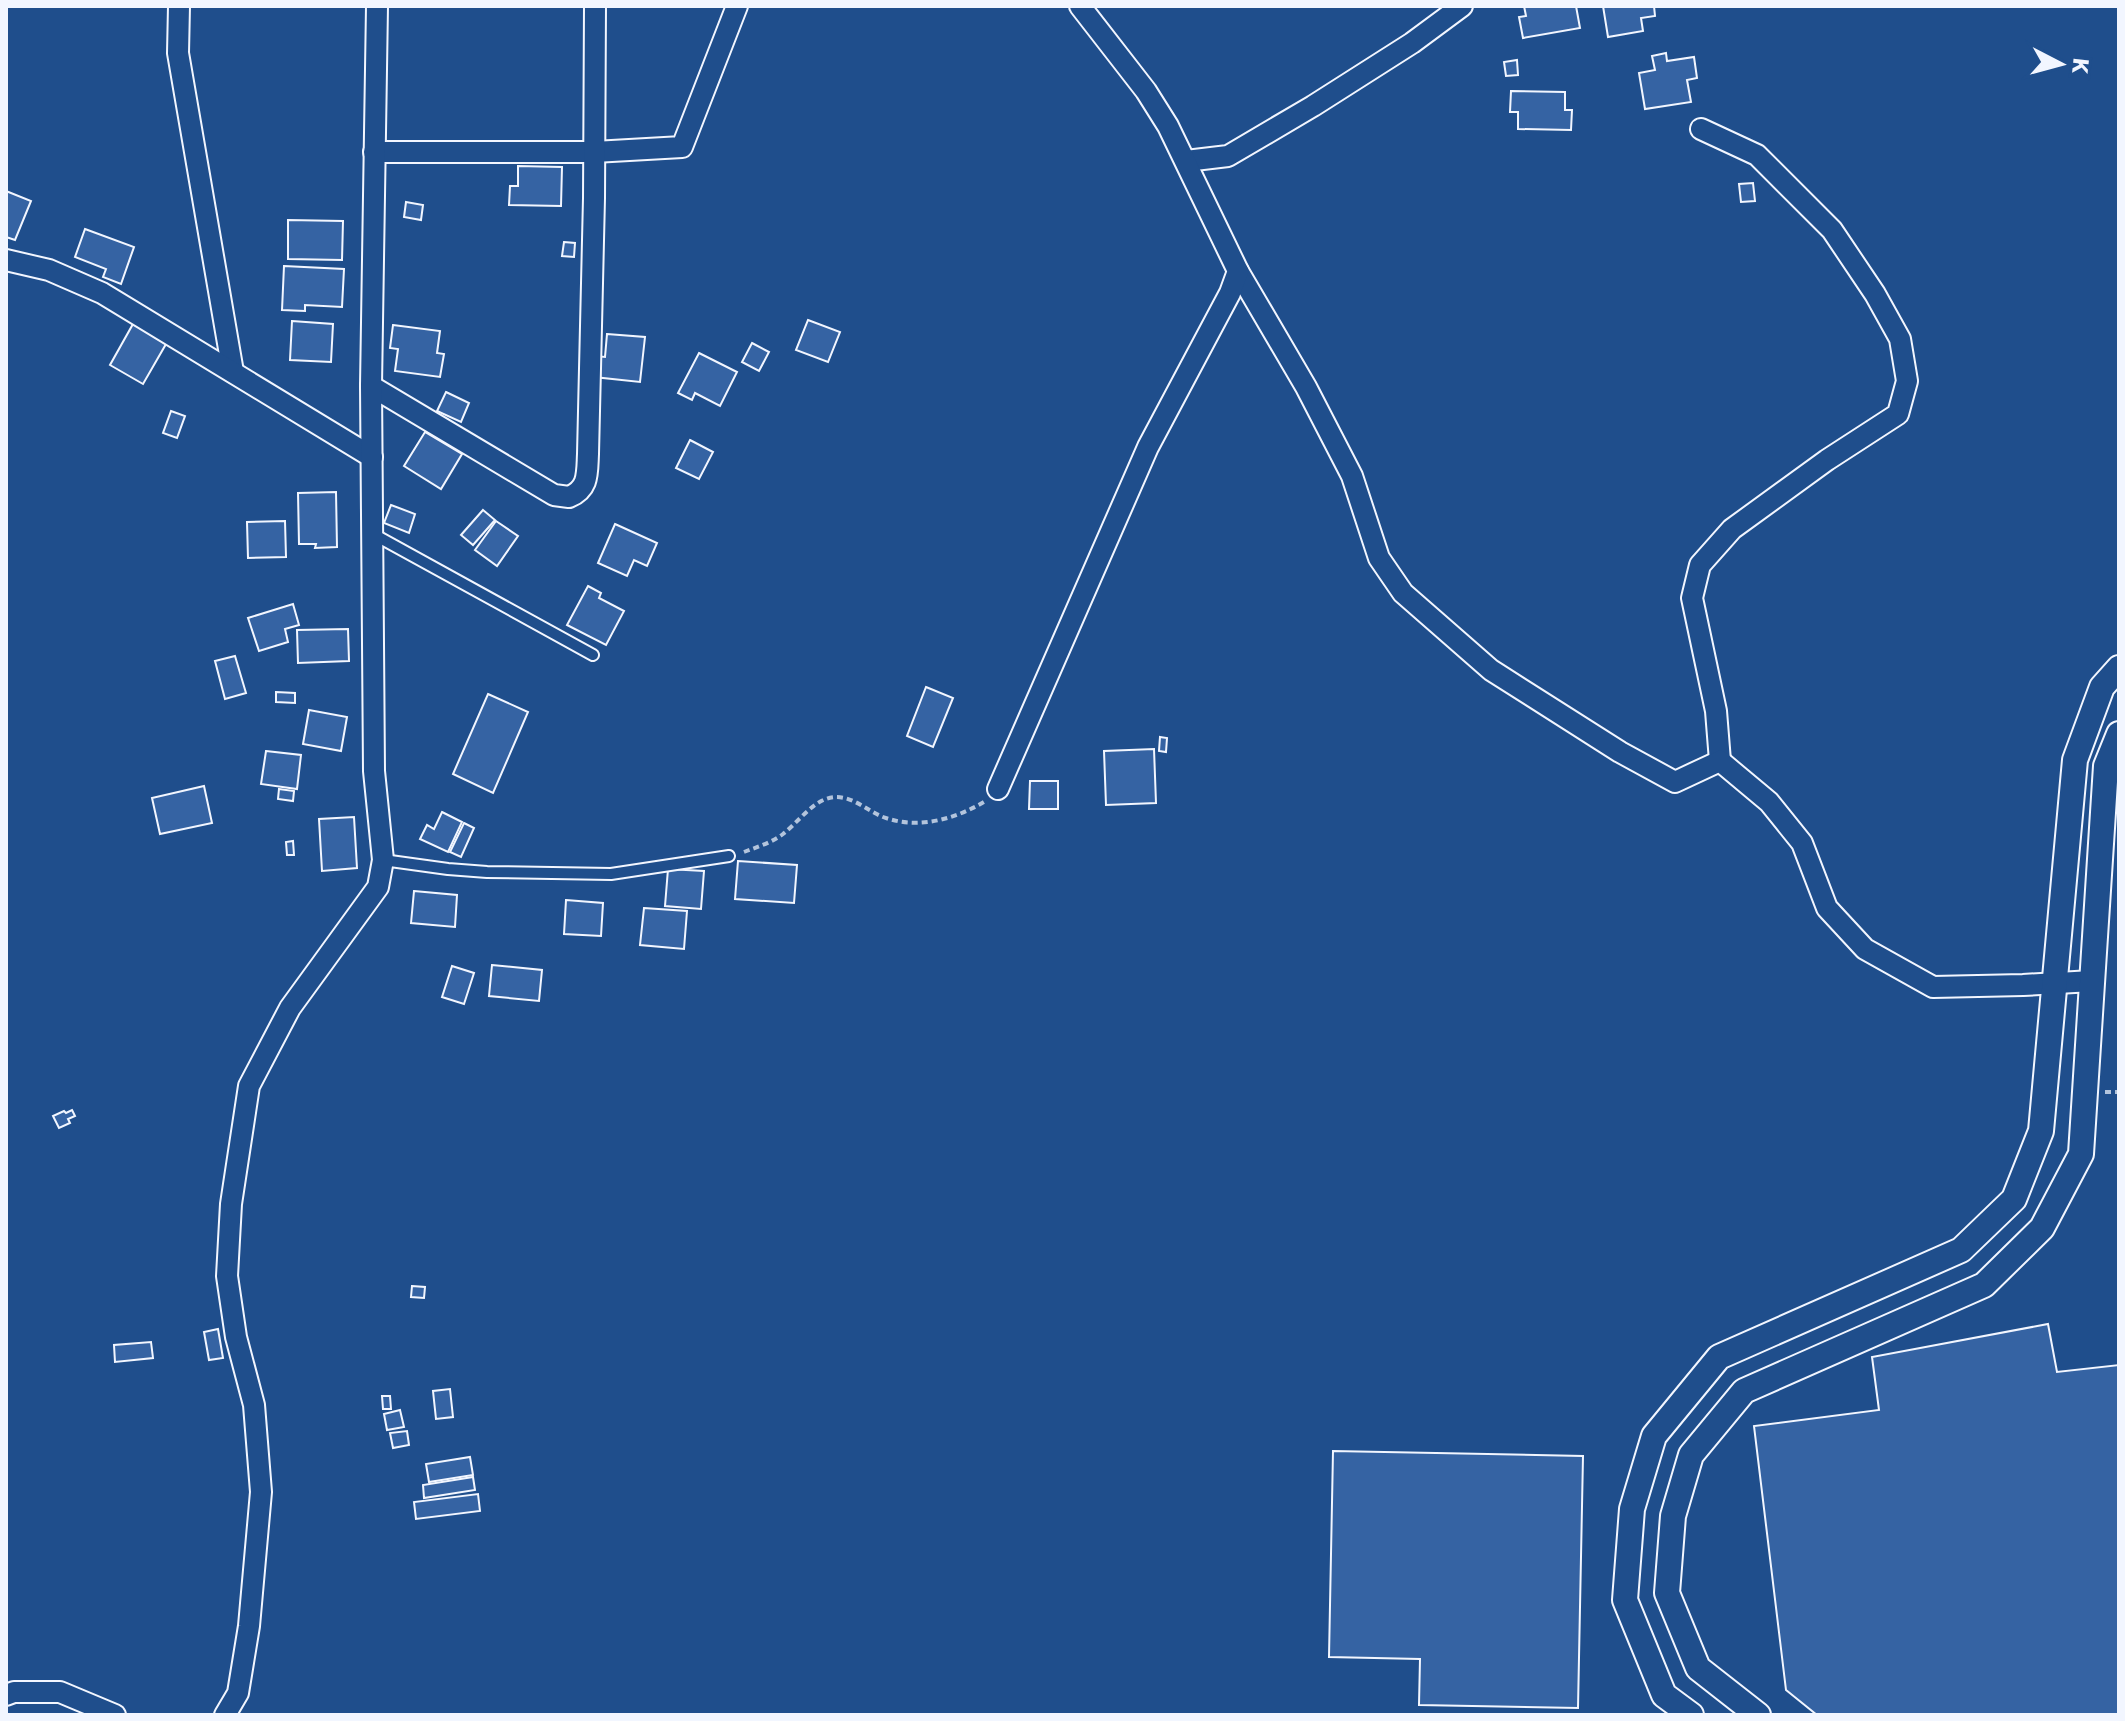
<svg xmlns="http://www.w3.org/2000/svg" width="2125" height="1721" font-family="'Golos Text',sans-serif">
<rect width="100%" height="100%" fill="#1f4e8c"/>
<g fill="#3563a3" stroke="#f2f6ff" stroke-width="2">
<polygon points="1524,6 1576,6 1580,28 1523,38 1519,17 1526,16"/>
<polygon points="1603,6 1654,6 1655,16 1641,18 1643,31 1608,37"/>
<polygon points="1666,53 1667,61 1694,57 1697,78 1687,80 1691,102 1645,109 1639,73 1655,70 1652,56"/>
<polygon points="1517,60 1518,75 1506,76 1504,62"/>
<polygon points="1511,91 1565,92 1565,110 1572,110 1571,130 1518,129 1518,112 1510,112"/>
<polygon points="518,166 562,167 561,206 509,205 510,186 518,186"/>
<polygon points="1753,183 1755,201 1741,202 1739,184"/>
<polygon points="6,191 31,201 15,240 6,237"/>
<polygon points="406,202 423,205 421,220 404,217"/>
<polygon points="288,220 343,221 342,260 288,259"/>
<polygon points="85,229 134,247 121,284 103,277 106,269 75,257"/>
<polygon points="564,242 575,243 574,257 562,256"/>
<polygon points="284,266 344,269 342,307 305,305 305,311 282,310"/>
<polygon points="808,320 840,332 828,362 796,350"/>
<polygon points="292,321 333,324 331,362 290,360"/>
<polygon points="133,324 166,344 143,384 110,365"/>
<polygon points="393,325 440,331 437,353 444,354 440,377 395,371 398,349 390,348"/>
<polygon points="607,334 645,337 640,382 594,377 596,356 605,357"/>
<polygon points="752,343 769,352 759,371 742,362"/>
<polygon points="699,353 737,372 720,406 695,393 692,400 678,393"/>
<polygon points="446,392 469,403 461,422 437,411"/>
<polygon points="171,411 185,416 177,438 163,433"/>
<polygon points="425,432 462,454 441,489 404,466"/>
<polygon points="690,440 713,452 699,479 676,468"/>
<polygon points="336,492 337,547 315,548 316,544 299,544 298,493"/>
<polygon points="391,505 415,514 409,533 384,523"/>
<polygon points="483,510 495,520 473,545 461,535"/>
<polygon points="285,521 286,557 248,558 247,522"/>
<polygon points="496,521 518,536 497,566 475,550"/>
<polygon points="615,524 657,543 647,566 634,560 627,576 598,563"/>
<polygon points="588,586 601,593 599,598 624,611 606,645 567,625"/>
<polygon points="293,604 299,625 285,629 288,642 259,651 248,618"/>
<polygon points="348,629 349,661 298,663 297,630"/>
<polygon points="235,656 246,693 225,699 215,661"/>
<polygon points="926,687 953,698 933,747 907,736"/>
<polygon points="276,692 295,693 295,703 276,702"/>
<polygon points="488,694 528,712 493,793 453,774"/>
<polygon points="309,710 347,717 341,751 303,744"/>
<polygon points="1160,737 1167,738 1166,752 1159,751"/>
<polygon points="1154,749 1156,803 1106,805 1104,751"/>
<polygon points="266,751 301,755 297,789 261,784"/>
<polygon points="1030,781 1058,781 1058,809 1029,809"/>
<polygon points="204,786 212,823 160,834 152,798"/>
<polygon points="279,789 294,791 293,801 278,799"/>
<polygon points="442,812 462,822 448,852 420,839 427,825 434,829"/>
<polygon points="354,817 357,868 322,871 319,819"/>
<polygon points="464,823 474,828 461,857 450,852"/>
<polygon points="293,841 294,855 287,855 286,842"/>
<polygon points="738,861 797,865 794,903 735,899"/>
<polygon points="668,869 704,871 701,909 665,906"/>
<polygon points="414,891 457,895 455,927 411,923"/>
<polygon points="566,900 603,903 601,936 564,934"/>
<polygon points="644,908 687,911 684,949 640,945"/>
<polygon points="492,965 542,970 539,1001 489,996"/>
<polygon points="452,966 474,973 464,1004 442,997"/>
<polygon points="72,1110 75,1116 68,1119 70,1123 59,1128 53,1116 64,1111 66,1113"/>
<polygon points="412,1286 425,1287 424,1298 411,1297"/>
<polygon points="2048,1324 2057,1372 2119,1365 2119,1715 1817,1715 1786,1690 1754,1426 1879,1410 1872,1357"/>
<polygon points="218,1329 223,1358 209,1360 204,1332"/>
<polygon points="151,1342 153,1358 115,1362 114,1345"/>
<polygon points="450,1389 453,1417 436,1419 433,1391"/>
<polygon points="382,1396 390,1396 391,1409 383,1409"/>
<polygon points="400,1410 404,1427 387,1430 384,1414"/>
<polygon points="407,1431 409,1445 393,1448 390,1433"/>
<polygon points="1333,1451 1583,1456 1578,1708 1419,1705 1420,1659 1329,1657"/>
<polygon points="470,1457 473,1475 429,1482 426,1464"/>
<polygon points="473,1477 475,1490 424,1498 423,1485"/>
<polygon points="478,1494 480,1511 416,1519 414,1502"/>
</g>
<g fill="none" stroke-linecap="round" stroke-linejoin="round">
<defs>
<g id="service">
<polyline points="373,534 593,655"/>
<polyline points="383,860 448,869 487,872 611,874 729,856"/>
</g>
<g id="minor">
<polyline points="179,6 178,53 233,372"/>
<polyline points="1701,129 1757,155 1832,230 1875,294 1900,339 1907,381 1898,414 1827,460 1732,529 1700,565 1692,598 1716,711 1720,761"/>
<polyline points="374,152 594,152 682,147 737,6"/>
<polyline points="1186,161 1228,156 1313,106 1412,43 1462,6"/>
<polyline points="6,260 49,270 102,293 372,457"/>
<polyline points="1238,271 1306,387 1352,476 1379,558 1403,593 1491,670 1620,752 1675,782 1720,761 1769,802 1802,843 1827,908 1865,949 1933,987 2023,985 2092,981"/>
<path d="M371,386L554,495L569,497C589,489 587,473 588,454L594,198L595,6"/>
<polyline points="998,789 1148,447 1230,293 1238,271 1168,126 1146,91 1080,6"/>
<polyline points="6,1695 14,1692 60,1692 115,1715"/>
<polyline points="225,1715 238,1693 249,1626 261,1492 254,1405 236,1337 227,1276 231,1204 249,1086 290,1008 378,887 383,860 374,771 371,386 377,6"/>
</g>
<g id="tertiary">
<polyline points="1691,1715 1664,1695 1625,1600 1632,1509 1654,1436 1719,1357 1961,1250 2014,1199 2041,1131 2075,760 2102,687 2119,668"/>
<polyline points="1758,1715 1698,1668 1667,1593 1673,1516 1691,1455 1744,1391 1984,1285 2042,1228 2081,1154 2106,766 2119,734"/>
</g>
</defs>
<use href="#service" stroke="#f2f6ff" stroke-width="14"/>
<use href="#minor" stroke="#f2f6ff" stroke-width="24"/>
<use href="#tertiary" stroke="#f2f6ff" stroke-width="28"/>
<g stroke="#b3c4dc" stroke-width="4" stroke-dasharray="6 4" stroke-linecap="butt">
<path d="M744,852C757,847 771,843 783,834C796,824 811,804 826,799C848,791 865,810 883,817C918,830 955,819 984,802"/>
<polyline points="2105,1092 2119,1092"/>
</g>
<use href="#service" stroke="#1f4e8c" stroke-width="10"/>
<use href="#minor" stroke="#1f4e8c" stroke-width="20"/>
<use href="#tertiary" stroke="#1f4e8c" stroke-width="24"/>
</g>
<rect width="2125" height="1721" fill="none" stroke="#f2f6ff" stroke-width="16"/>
<g transform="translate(2061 64) rotate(96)" stroke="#1f4e8c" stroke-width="6" paint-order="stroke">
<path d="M0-6L14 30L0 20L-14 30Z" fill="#f2f6ff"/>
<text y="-12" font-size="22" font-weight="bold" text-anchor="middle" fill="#f2f6ff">K</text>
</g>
</svg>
